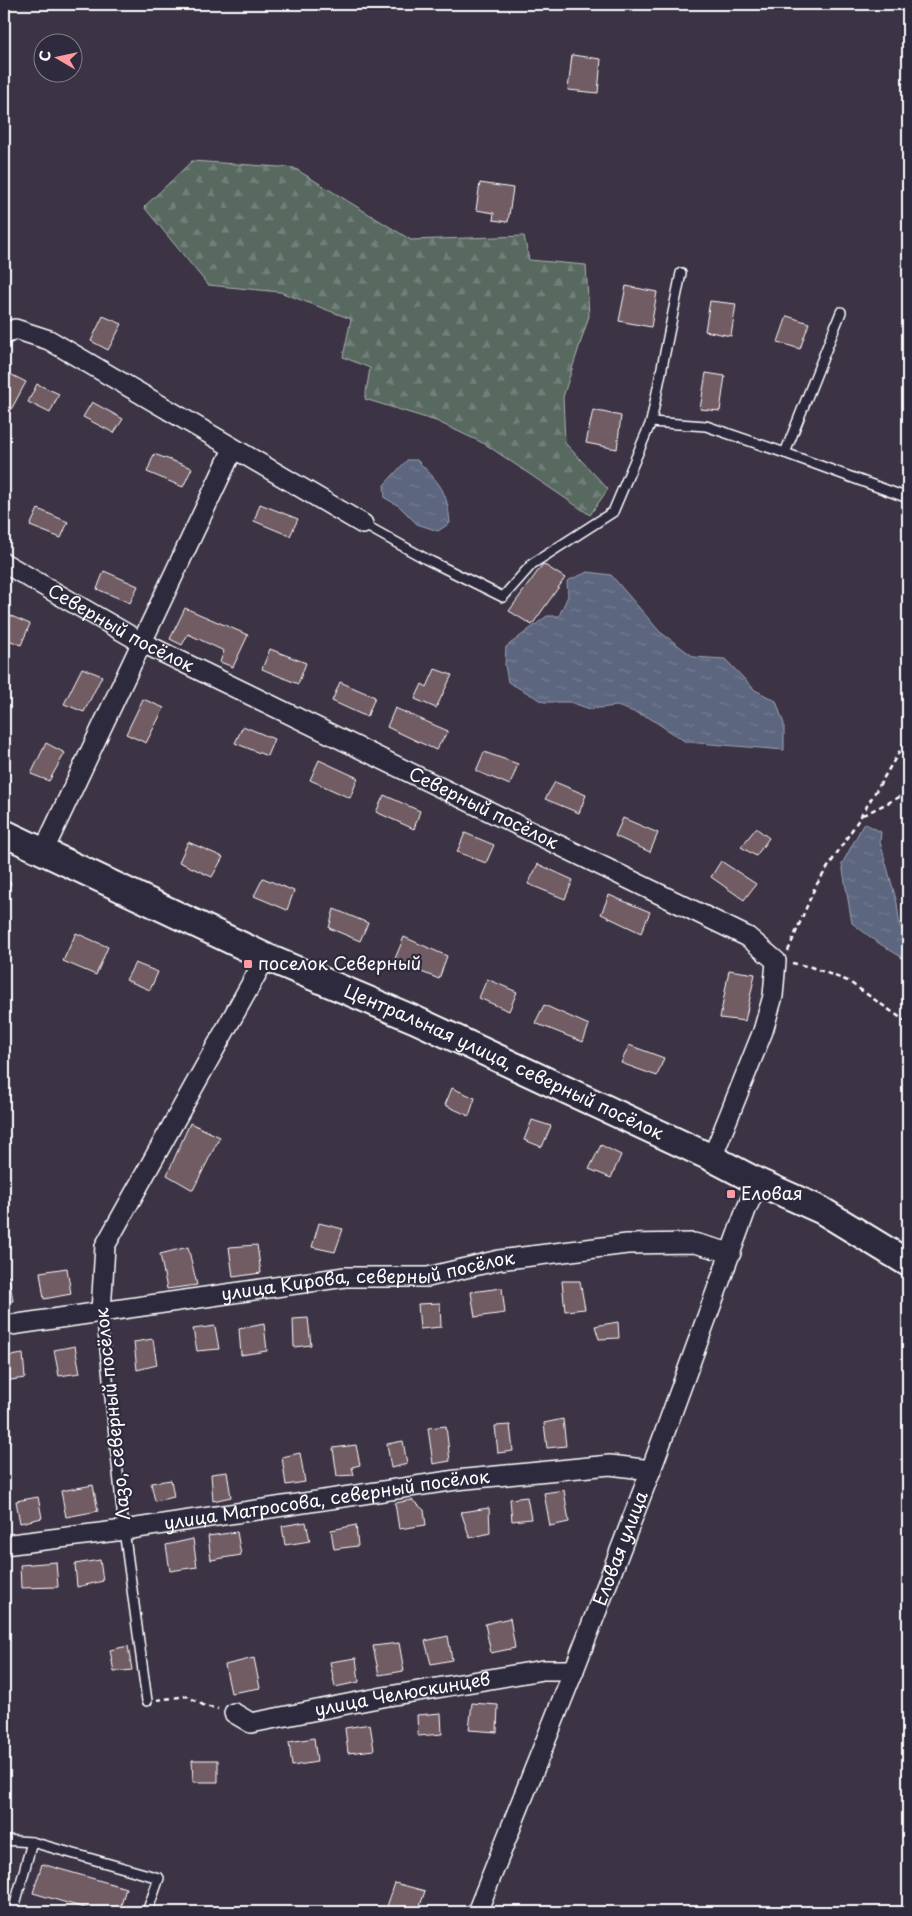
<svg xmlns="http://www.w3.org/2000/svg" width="912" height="1916" font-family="'Playpen Sans',sans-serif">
<defs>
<pattern id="forest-firs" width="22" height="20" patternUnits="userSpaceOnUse" patternTransform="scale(1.25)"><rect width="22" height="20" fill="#586961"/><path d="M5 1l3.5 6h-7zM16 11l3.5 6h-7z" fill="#718079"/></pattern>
<pattern id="water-ripples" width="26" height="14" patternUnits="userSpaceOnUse" patternTransform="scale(1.25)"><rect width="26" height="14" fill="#5c667f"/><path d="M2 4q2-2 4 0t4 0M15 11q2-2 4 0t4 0" fill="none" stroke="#747d92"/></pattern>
</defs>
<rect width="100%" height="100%" fill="#3c3445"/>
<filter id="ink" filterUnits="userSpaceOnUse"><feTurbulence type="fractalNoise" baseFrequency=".02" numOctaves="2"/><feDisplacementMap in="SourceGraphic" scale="10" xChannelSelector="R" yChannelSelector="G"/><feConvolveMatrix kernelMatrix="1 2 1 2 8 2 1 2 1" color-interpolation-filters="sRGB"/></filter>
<g filter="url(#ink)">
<polygon fill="url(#forest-firs)" stroke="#acb4b0" points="192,161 294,168 411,240 524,236 529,260 586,265 589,316 563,397 565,443 608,489 590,515 485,444 436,421 365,399 370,368 343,357 351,319 280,292 208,285 144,207"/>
<g fill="url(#water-ripples)" stroke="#9da3b2">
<path d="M407,460H417C440,484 447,489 450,523L438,531L417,524L399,506L385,498L384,485Z"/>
<polygon points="588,572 611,575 660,632 694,657 725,659 755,690 776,701 784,724 784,750 686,742 648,717 617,706 590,709 570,702 544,702 508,682 505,665 506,647 547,616 559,616 568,596 567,581"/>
<polygon points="864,823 881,832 880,842 897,903 900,927 908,936 903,958 877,942 852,923 842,864"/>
</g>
<g fill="#725b63" stroke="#fff">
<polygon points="572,55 601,59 598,93 568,90"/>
<polygon points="480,183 513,188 508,222 493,220 494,213 476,210"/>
<polygon points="626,286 657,292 651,327 619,321"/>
<polygon points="710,301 736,304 731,336 705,331"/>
<polygon points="103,316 122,324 108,350 91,341"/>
<polygon points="787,316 809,323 800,349 778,342"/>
<polygon points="4,371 26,382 7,417 4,416"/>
<polygon points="706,373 725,376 720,411 700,409"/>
<polygon points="37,384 59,394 50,413 28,402"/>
<polygon points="92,402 123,419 114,433 83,417"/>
<polygon points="593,410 621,416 617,449 586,443"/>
<polygon points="154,454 192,468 183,487 147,472"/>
<polygon points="260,504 298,519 290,536 254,521"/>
<polygon points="38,509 68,522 61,538 30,526"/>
<polygon points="543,564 565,578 532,625 509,611"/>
<polygon points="104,571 138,586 130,603 97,589"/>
<polygon points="185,608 248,635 233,667 220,662 224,651 188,634 182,645 170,639"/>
<polygon points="4,613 30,624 21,645 4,638"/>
<polygon points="270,649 306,663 298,684 262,669"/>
<polygon points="82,668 102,676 84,712 64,704"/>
<polygon points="435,669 452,675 436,708 415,699 422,684 427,687"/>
<polygon points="340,682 375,697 367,717 332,701"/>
<polygon points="143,699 164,708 146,743 126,734"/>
<polygon points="395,708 448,731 436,750 387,727"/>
<polygon points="243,726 274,739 267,756 235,743"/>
<polygon points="46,743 65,753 49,781 31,774"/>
<polygon points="484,752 518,764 510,785 476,771"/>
<polygon points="319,760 358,778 350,798 310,780"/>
<polygon points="555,782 586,795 579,813 545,799"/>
<polygon points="384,795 420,811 414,829 376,812"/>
<polygon points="623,818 658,833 650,852 615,836"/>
<polygon points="756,828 769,838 756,856 741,847"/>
<polygon points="465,833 494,845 486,863 457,852"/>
<polygon points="188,842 223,857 212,877 179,862"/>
<polygon points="721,861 756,884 744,900 711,877"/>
<polygon points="538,864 573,880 565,899 528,884"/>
<polygon points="263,878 294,891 287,910 254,896"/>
<polygon points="4,879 11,883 4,899"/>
<polygon points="609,895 650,912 641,933 601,914"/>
<polygon points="334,909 368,923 360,941 329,928"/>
<polygon points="76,933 108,947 96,975 63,961"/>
<polygon points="404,937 447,956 439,979 394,961"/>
<polygon points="135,963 158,972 150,990 126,980"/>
<polygon points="729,970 755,974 745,1021 720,1018"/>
<polygon points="487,979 517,992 509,1011 479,998"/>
<polygon points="544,1005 589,1025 583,1042 535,1023"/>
<polygon points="629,1045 664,1058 657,1076 621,1063"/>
<polygon points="452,1088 475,1098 469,1116 445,1105"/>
<polygon points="532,1120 551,1126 542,1147 524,1140"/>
<polygon points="190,1123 220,1137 193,1190 167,1175"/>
<polygon points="601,1145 621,1155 611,1178 589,1169"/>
<polygon points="319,1223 343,1229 335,1252 312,1247"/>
<polygon points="257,1245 261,1273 233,1277 229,1247"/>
<polygon points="188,1247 197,1285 167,1289 160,1254"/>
<polygon points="67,1268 71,1294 44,1299 40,1272"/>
<polygon points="9,1276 13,1301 4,1302 4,1277"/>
<polygon points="562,1281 580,1281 585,1309 565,1311"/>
<polygon points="502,1288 505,1313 475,1317 471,1292"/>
<polygon points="440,1303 441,1327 420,1329 418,1304"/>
<polygon points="308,1318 311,1345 294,1347 293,1319"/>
<polygon points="618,1322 619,1338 599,1339 595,1326"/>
<polygon points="264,1324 267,1351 241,1355 239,1329"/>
<polygon points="215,1326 219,1349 197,1351 193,1329"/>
<polygon points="153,1339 157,1365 137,1370 134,1342"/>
<polygon points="75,1346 80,1373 59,1376 54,1350"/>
<polygon points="23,1354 25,1378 4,1381 4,1357"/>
<polygon points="563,1419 566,1446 547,1448 544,1423"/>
<polygon points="510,1425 513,1451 498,1453 495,1426"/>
<polygon points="446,1426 450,1461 433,1464 428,1428"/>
<polygon points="403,1441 407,1464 391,1468 387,1444"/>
<polygon points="356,1445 360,1465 352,1467 354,1475 337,1476 333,1448"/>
<polygon points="300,1453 305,1482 286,1485 282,1457"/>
<polygon points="227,1472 231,1497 213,1501 211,1474"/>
<polygon points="171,1480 174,1497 155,1501 151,1483"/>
<polygon points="93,1485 98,1511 66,1517 61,1491"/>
<polygon points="564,1490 569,1522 550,1526 544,1493"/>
<polygon points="38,1497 42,1518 20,1523 16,1501"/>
<polygon points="527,1497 531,1519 512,1521 510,1499"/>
<polygon points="412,1500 424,1510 426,1525 399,1529 395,1503"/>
<polygon points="489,1508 490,1533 470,1538 461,1512"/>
<polygon points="306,1522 310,1541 285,1545 282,1526"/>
<polygon points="356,1525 358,1546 334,1549 331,1530"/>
<polygon points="237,1532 241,1555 211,1560 208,1536"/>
<polygon points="193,1539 197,1567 170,1571 166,1545"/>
<polygon points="100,1560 103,1581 77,1587 75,1564"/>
<polygon points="56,1562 58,1587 21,1588 20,1565"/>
<polygon points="510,1618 515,1648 491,1653 485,1624"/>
<polygon points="448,1636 452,1660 431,1664 425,1641"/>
<polygon points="399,1643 404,1671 379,1675 373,1646"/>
<polygon points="128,1646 132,1670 114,1672 110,1650"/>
<polygon points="254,1658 260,1688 231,1693 225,1665"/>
<polygon points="356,1658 359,1682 335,1687 330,1662"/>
<polygon points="472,1703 498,1705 497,1732 469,1730"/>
<polygon points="441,1713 442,1734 418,1736 417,1715"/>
<polygon points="370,1724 374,1750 348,1753 345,1728"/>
<polygon points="314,1738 317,1762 292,1766 289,1742"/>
<polygon points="192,1760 218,1760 218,1782 193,1782"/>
<polygon points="42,1864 126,1888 119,1912 98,1912 33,1893"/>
<polygon points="395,1883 425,1891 418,1912 385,1912"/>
</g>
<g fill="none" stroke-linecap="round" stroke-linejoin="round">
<defs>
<g id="lane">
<polyline points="651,422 706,426 785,453 908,498"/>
<polyline points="785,453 841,312"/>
<polyline points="363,524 426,559 503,597 532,564 613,512 651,422 681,273"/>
<polyline points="101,1312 124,1530 147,1701"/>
<polyline points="4,1840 32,1842 159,1878 147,1912"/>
<polyline points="13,1912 32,1842"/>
</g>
<g id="street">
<polyline points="4,335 15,329 49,340 363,524"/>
<path id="s1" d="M4,563L141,642L748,937L776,961L773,996L763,1031L712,1158"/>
<polyline points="43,852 233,449"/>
<polyline points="101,1312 105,1246 266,957"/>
<path id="s2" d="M4,1326L345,1277H428L499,1260L627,1244L694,1243L731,1253"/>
<path id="s3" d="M4,1545L124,1530L456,1480L610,1465L651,1470"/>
<path id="s4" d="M234,1713L251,1723L383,1697L543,1670H574"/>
<path id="s5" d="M477,1912L574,1670L651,1470L746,1210L758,1182"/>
</g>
<g id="secondary">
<path id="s6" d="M4,833L266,957L416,1020L712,1158L758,1182L821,1210L908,1263"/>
</g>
</defs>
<use href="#lane" stroke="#fff" stroke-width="12"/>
<use href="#street" stroke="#fff" stroke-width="22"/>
<use href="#secondary" stroke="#fff" stroke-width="30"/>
<g stroke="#fff" stroke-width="2.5" stroke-dasharray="5 4" stroke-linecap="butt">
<polyline points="863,815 908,793"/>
<polyline points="788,951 815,887 861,816 908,737"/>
<polyline points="792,963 811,967 848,981 908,1023"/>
<polyline points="157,1700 187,1696 205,1706 218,1709"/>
</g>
<use href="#lane" stroke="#2f2a3d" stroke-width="9"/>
<use href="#street" stroke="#2f2a3d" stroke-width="19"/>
<use href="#secondary" stroke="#2f2a3d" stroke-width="26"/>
</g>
</g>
<g fill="#ff9aa2" stroke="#2f2a3d" stroke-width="2">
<rect x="243" y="959" width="10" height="10" rx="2.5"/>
<rect x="726" y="1189" width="10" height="10" rx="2.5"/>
</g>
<g text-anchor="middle" stroke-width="4.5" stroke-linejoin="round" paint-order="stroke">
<g font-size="18" fill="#fff" stroke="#2f2a3d">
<text dy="6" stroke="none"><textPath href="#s1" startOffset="134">Северный посёлок</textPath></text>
<text dy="6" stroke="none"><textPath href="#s1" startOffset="539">Северный посёлок</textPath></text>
<text dy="6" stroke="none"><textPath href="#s6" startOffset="550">Центральная улица, северный посёлок</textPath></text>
<text dy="6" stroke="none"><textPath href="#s2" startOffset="368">улица Кирова, северный посёлок</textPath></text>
<text transform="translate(113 1414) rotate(-96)" y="6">Лазо, северный посёлок</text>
<text dy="6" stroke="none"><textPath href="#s3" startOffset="326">улица Матросова, северный посёлок</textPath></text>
<text dy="6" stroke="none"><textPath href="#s5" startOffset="391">Еловая улица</textPath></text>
<text dy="6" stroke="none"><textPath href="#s4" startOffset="174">улица Челюскинцев</textPath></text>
</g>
<g font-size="18" fill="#fff" stroke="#2f2a3d" text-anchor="start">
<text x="258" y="970">поселок Северный</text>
<text x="741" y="1200">Еловая</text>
</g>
</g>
<rect width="912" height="1916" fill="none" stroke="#2f2a3d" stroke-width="20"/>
<rect x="10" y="10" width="892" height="1896" fill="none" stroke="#fff" stroke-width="2" filter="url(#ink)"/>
<g transform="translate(58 58) rotate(279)"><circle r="24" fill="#2f2a3d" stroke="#827f8b"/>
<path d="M0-4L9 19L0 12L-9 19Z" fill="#ff9aa2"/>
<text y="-8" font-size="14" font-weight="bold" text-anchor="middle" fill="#ffffff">С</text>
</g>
</svg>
